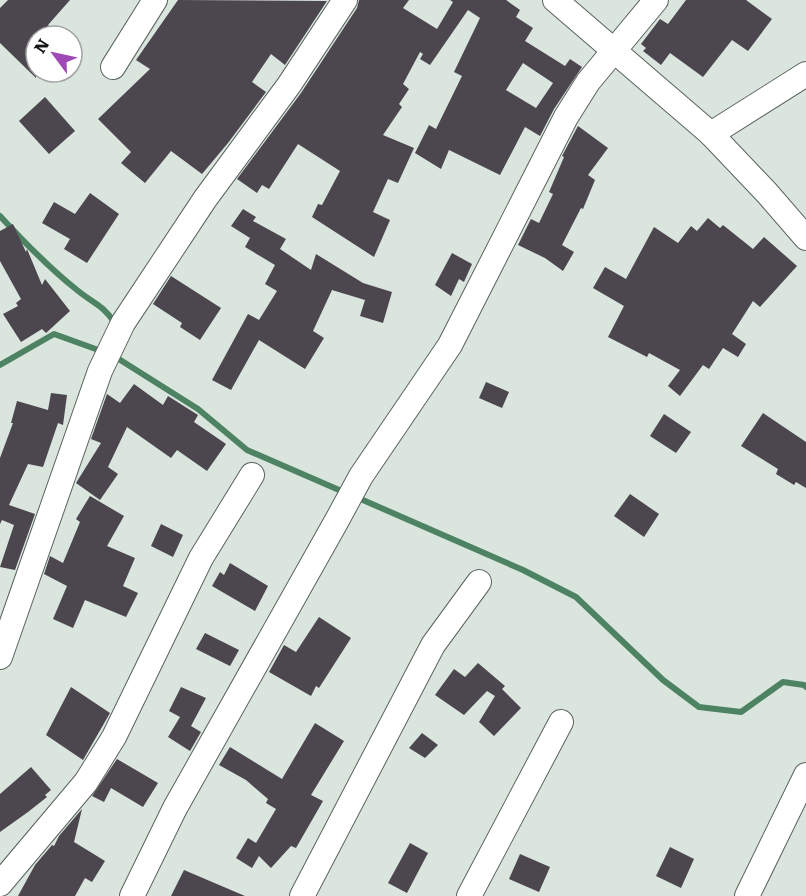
<svg xmlns="http://www.w3.org/2000/svg" width="806" height="896" font-family="Literata,serif">
<rect width="100%" height="100%" fill="#dae5de"/>
<g fill="none" stroke-linecap="round" stroke-linejoin="round">
<g stroke="#4d8363" stroke-width="6">
<path d="M0,216C24,242 49,268 77,290C94,304 102,304 115,323"/>
<polyline points="114,356 198,409 247,450 346,493"/>
<polyline points="0,365 54,334 104,352"/>
<polyline points="356,497 523,570 576,597 663,680 699,707 741,712 783,682 804,685 806,687"/>
</g>
</g>
<g fill="#4c464e" fill-rule="evenodd">
<polygon points="8,0 70,0 48,25 61,36 36,36 36,78 0,43 0,8"/>
<polygon points="178,0 327,1 285,65 271,54 252,82 266,92 228,143 202,174 171,151 145,183 121,163 131,152 98,119 150,69 136,60"/>
<path d="M359,0H409L403,8L437,29L453,2L450,0H506L520,10L516,17L533,28L525,41L565,66L570,59L582,67L554,109L540,136L525,127L500,175L449,150L441,169L415,153L429,125L436,129L462,76L454,72L480,18L468,10L430,65L420,59L423,54L420,52L403,84L409,89L399,104L402,107L383,135L414,148L398,183L388,179L373,212L390,220L374,257L312,217L318,204L322,205L340,171L298,144L269,189L262,185L257,193L237,179L301,93L357,8ZM523,63L553,83L536,108L506,90Z"/>
<polygon points="686,0 746,0 772,19 748,51 732,40 703,77 670,53 661,65 643,51 646,48 641,44 660,19 668,24"/>
<polygon points="45,97 75,131 49,154 19,121"/>
<polygon points="578,126 608,148 588,175 595,180 583,209 581,208 562,245 574,252 563,271 545,258 518,245 531,219 539,223 553,194 549,192 564,157 562,156"/>
<polygon points="90,193 119,214 87,263 64,249 70,239 42,223 54,202 75,214"/>
<polygon points="243,209 256,217 253,221 286,239 280,249 311,270 316,254 363,283 392,292 383,323 360,316 365,300 332,290 313,331 324,338 305,369 259,340 231,390 212,380 248,314 259,320 277,291 265,284 275,265 245,247 250,238 231,226"/>
<polygon points="708,218 720,228 723,225 753,249 764,237 797,266 760,307 753,301 732,334 746,344 738,357 723,348 709,369 703,365 680,396 668,386 680,370 649,353 647,357 608,337 624,306 593,288 605,267 626,279 654,227 678,243 691,226 697,231"/>
<polygon points="13,224 26,252 27,249 42,285 45,279 70,311 46,333 42,329 21,342 3,314 18,306 16,303 21,299 0,261 0,231"/>
<polygon points="452,253 472,264 464,282 459,279 451,296 435,285"/>
<polygon points="171,276 221,308 200,340 180,327 182,323 153,304"/>
<polygon points="486,382 509,392 502,408 479,398"/>
<polygon points="134,384 163,405 168,396 198,415 194,422 226,444 207,471 177,450 171,458 127,427 108,467 118,474 100,500 76,483 101,443 91,439 107,394 120,403"/>
<polygon points="51,393 67,395 63,425 58,423 43,467 28,464 9,505 35,514 15,570 0,567 14,525 2,520 0,524 0,458 13,423 11,423 17,401 48,410"/>
<polygon points="763,413 806,442 806,488 796,482 794,485 776,474 778,469 741,446"/>
<polygon points="664,414 691,432 676,453 650,436"/>
<polygon points="630,494 659,514 644,537 614,516"/>
<polygon points="90,496 124,516 107,546 135,558 123,586 138,593 126,617 85,600 73,628 53,619 67,586 44,574 50,556 63,563 80,522 76,519"/>
<polygon points="161,524 183,535 173,557 151,546"/>
<polygon points="230,563 268,586 255,611 212,586 220,572 224,575"/>
<polygon points="319,617 351,638 319,688 316,686 311,696 269,672 284,645 296,652"/>
<polygon points="205,633 239,650 230,666 196,649"/>
<polygon points="478,663 505,686 502,689 521,708 494,736 479,722 495,696 487,691 464,715 435,695 454,669 465,677"/>
<polygon points="71,687 110,713 83,760 46,735"/>
<polygon points="181,687 206,698 191,726 201,732 190,751 168,737 180,717 169,711"/>
<polygon points="315,723 344,741 311,795 323,801 296,848 291,846 271,868 259,856 252,868 236,858 248,838 256,843 276,809 266,803 268,799 246,780 219,765 230,747 282,779"/>
<polygon points="422,733 438,745 425,758 409,748"/>
<polygon points="117,759 158,783 143,807 111,788 104,802 92,796"/>
<polygon points="31,767 51,790 45,795 47,797 28,812 0,832 0,794"/>
<polygon points="82,809 74,842 105,861 92,882 85,878 75,896 18,896 35,865 52,845 54,846 59,836"/>
<polygon points="410,843 428,853 407,893 388,883"/>
<polygon points="670,847 694,859 681,888 656,876"/>
<polygon points="520,854 550,867 539,892 509,879"/>
<polygon points="184,870 245,896 171,896"/>
</g>
<g fill="none" stroke-linecap="round" stroke-linejoin="round">
<defs>
<g id="street">
<polyline points="555,0 711,134 767,193 806,238"/>
<polyline points="113,67 155,0"/>
<polyline points="711,134 806,74"/>
<polyline points="0,657 100,371 123,323 205,199 289,85 345,0"/>
<polyline points="0,884 86,782 114,737 201,558 252,475"/>
<polyline points="132,896 175,808 336,522 361,476 450,345 566,117 588,82 656,0"/>
<polyline points="302,896 433,645 479,582"/>
<polyline points="469,896 561,722"/>
<polyline points="747,896 806,775"/>
</g>
</defs>
<use href="#street" stroke="#5a635d" stroke-width="26"/>
<use href="#street" stroke="#fff" stroke-width="24"/>
</g>
<g transform="translate(54 54) rotate(303)"><circle r="28" fill="#ffffff" stroke="#a1a2a1" stroke-width="1.5"/>
<path d="M0-4.5L10 22L0 15L-10 22Z" fill="#9e49b6"/>
<text y="-9" font-size="16" font-weight="bold" text-anchor="middle" fill="#141715">N</text>
</g>
</svg>
